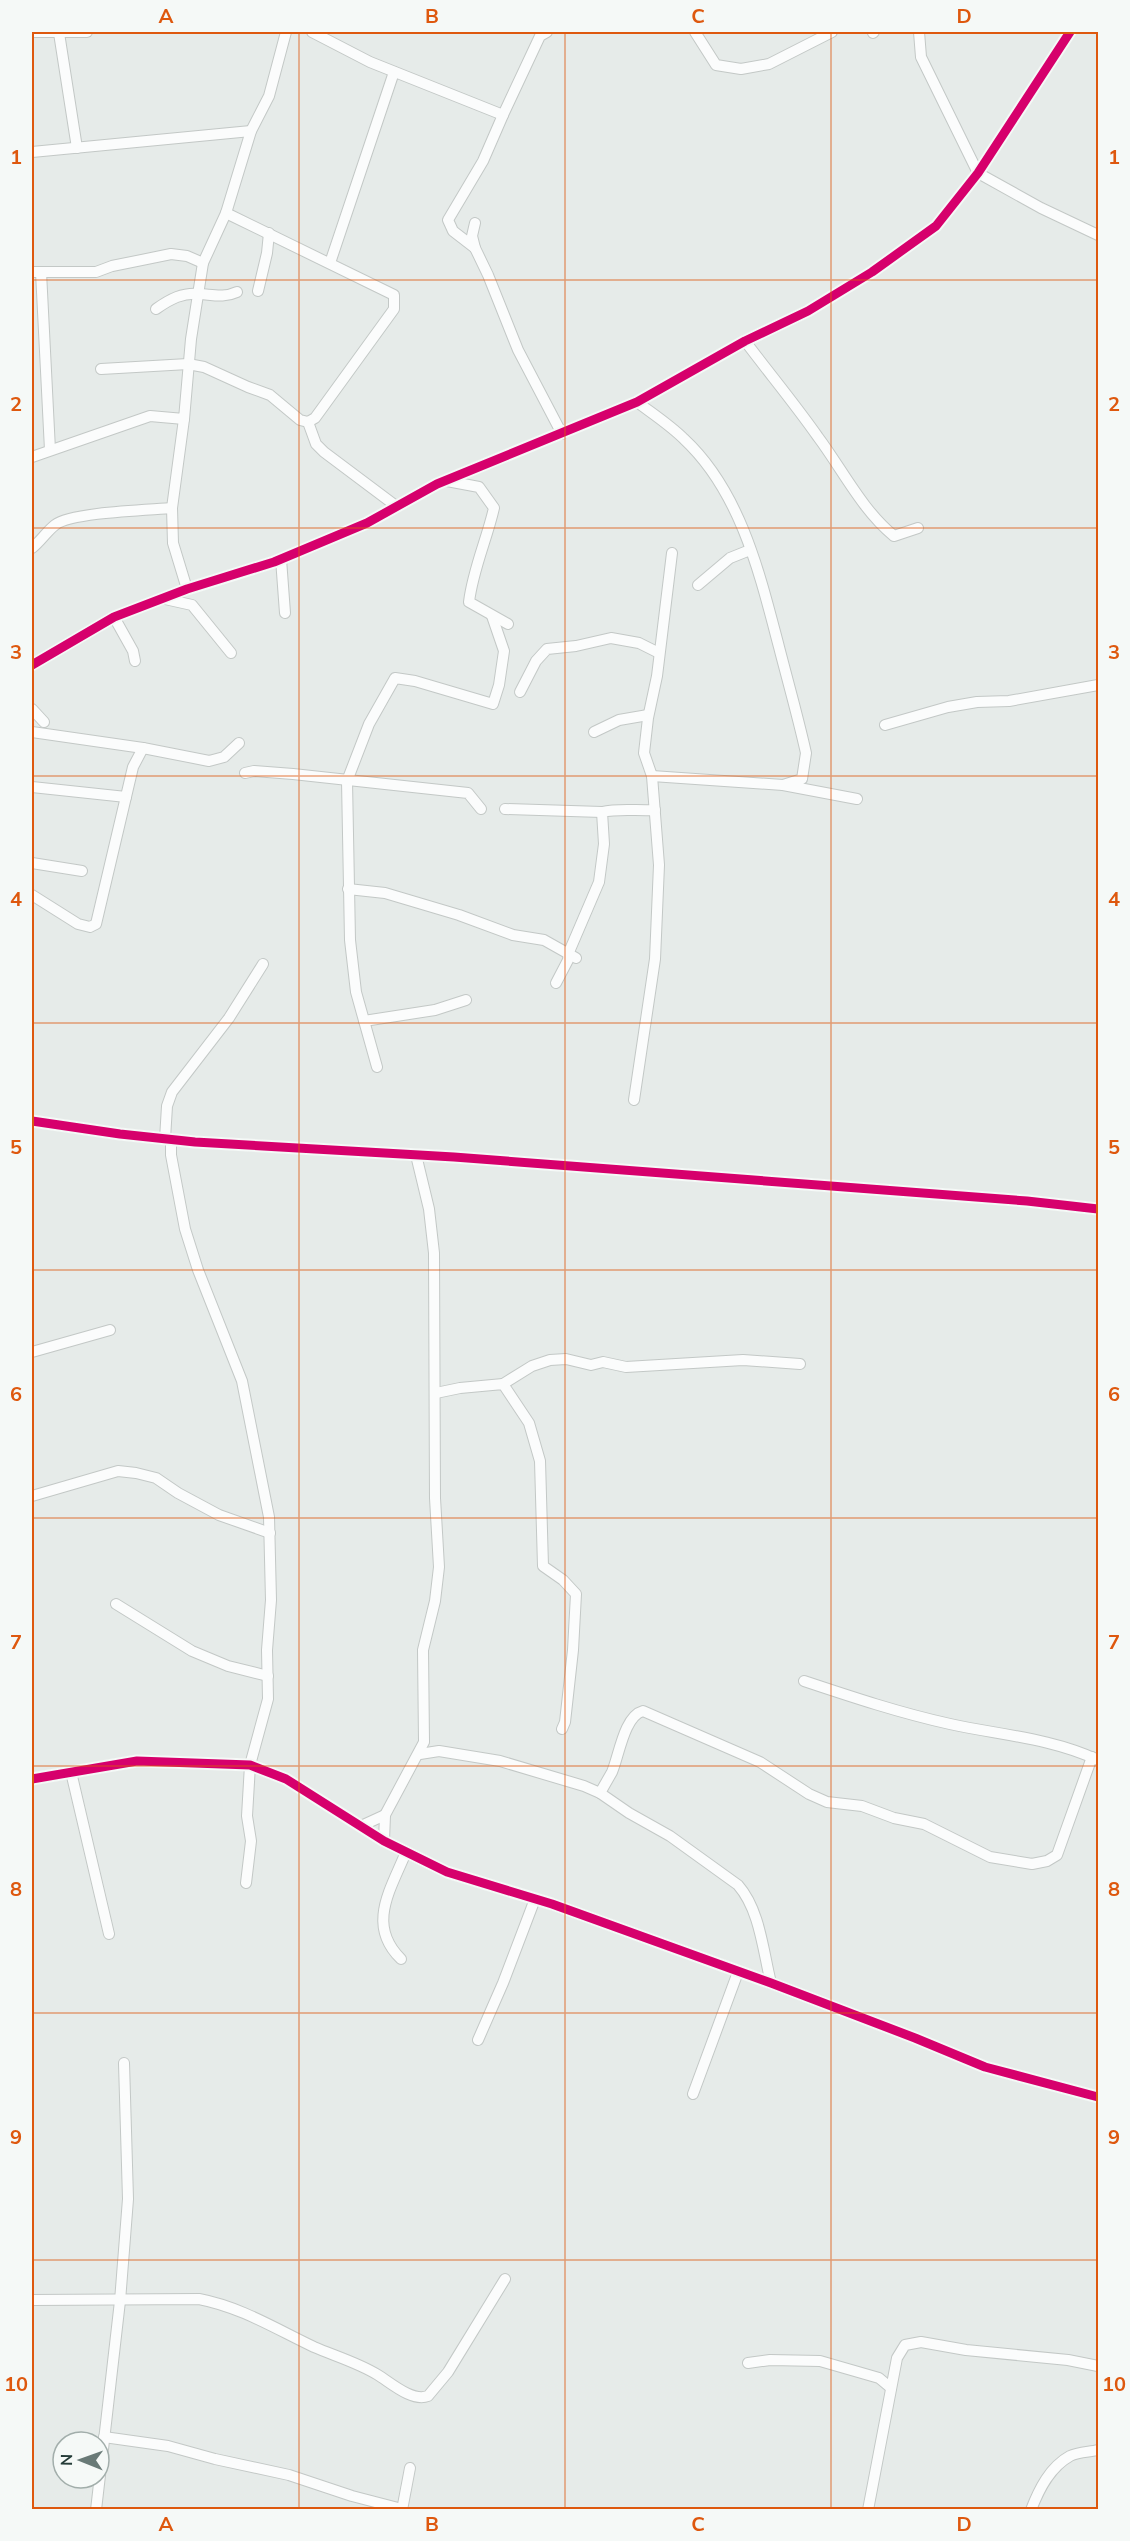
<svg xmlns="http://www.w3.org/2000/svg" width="1130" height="2541" font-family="Mulish,sans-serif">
<rect width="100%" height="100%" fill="#e6ebe9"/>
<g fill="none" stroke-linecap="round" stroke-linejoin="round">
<defs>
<g id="minor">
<polyline points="32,32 87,32"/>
<polyline points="312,32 370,62 503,115 540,36 547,32"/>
<polyline points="695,32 716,65 741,69 769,64 832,32"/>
<polyline points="919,32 921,57 978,173 1041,208 1098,235"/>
<polyline points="59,33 77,148"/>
<polyline points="873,33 874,32"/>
<polyline points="32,152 251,131"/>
<polyline points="475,223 472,236 475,248 488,275 518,350 562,434"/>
<polyline points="475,248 453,231 448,220 483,161 503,115"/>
<polyline points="330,263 394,72"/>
<polyline points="32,272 96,272 112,266 171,254 187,256 203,263"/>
<polyline points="41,272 50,450"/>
<polyline points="258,291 267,253 269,233"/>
<path d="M156,309C170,299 183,292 200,294C214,295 224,298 237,292"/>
<path d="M745,341C769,373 795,404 818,437C842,469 862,510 894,536L918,528"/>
<polyline points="101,369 188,364 204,367 248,387 270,395 300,420 308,422 315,418 394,309 394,295 226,213"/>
<path d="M637,402C653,414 670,425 684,439C741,492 760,575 779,647C788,682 798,717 806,753L802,779L783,785"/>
<polyline points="184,419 172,508 173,543 187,589"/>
<polyline points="308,422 316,444 324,452 396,506"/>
<polyline points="32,457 150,416 184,419 191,339 203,263 226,213 251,131 269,96 286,32"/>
<path d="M447,481L479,487L494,508C487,539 473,569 469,602L508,624"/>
<path d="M32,548C41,541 46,532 55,525C71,512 150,510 172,508"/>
<polyline points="281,559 285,613"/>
<polyline points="698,585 730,558 750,550"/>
<polyline points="165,599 192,605 231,653"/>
<polyline points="114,617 133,651 135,661"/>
<polyline points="32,665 114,617 187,589 274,562 367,523 437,484 637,402 745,341 808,311 872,272 936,226 978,173 1070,32"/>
<polyline points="520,692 536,661 547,649 576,646 611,638 639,643 659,653"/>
<polyline points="32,709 44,722"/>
<polyline points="885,725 948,707 977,702 1009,701 1098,685"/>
<polyline points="32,732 143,748 209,761 224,757 239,743"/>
<polyline points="594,732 619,720 648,715"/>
<polyline points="245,773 254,771 293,774 468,793 481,809"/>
<polyline points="652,776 783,785 857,799"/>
<polyline points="32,787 126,797"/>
<polyline points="505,809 602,812"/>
<polyline points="32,863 82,871"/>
<polyline points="348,889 385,893 459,915 513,935 544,940 576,958"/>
<polyline points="32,895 78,924 90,927 96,924 133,767 143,748"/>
<path d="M556,983L568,960L569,952L599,882L604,844L602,812C619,808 637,811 655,810"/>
<polyline points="364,1021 435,1010 466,1000"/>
<polyline points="377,1067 356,992 350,940 347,781 369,724 395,678 415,681 493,704 499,685 504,651 492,616"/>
<polyline points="634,1100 655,959 659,865 652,776 644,753 648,718 657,676 672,553"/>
<polyline points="32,1121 120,1134 195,1142 454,1157 1027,1201 1098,1209"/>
<polyline points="165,1139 167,1106 172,1092 229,1018 263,964"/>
<polyline points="171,1139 171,1155 185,1229 198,1270 242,1381 269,1517 271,1600 267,1650 268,1699 250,1765 247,1816 251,1841 246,1883"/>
<polyline points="32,1352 110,1330"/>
<polyline points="503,1384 532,1366 550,1360 566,1359 591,1365 603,1362 626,1367 743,1360 800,1364"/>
<polyline points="436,1393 460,1388 503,1384 529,1423 540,1461 543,1566 563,1580 576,1594 573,1650 565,1722 562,1729"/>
<polyline points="32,1496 118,1471 136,1473 156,1478 178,1493 219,1515 270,1533"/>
<polyline points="116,1604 192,1651 228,1666 268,1676"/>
<path d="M804,1681C852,1697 900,1713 950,1724C1000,1735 1051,1738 1098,1760"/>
<path d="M420,1754L439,1751L500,1761L584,1786L600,1793L629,1813L670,1836L738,1885C760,1910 763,1951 771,1983"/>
<polyline points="71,1772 109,1934"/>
<polyline points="32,1779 137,1761 250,1765 286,1779 384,1841 447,1872 552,1904 771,1983 915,2038 985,2067 1098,2097"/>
<path d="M600,1793C604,1786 608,1779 612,1772C619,1756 624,1716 643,1711L760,1762L809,1794L827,1802L862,1806L894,1818L924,1824L990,1857L1032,1864L1047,1861L1057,1855L1092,1757"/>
<polyline points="361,1826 385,1815"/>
<polyline points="384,1841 385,1815 424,1742 423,1650 435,1601 439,1567 435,1498 434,1253 429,1209 416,1155"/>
<path d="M401,1959C366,1925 391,1889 406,1852"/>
<polyline points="478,2040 503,1983 535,1899"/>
<polyline points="693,2094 738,1972"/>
<path d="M32,2300L199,2299C241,2307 276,2329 314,2347C335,2356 359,2363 378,2375C391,2383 412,2402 428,2396L448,2372L505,2279"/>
<polyline points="748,2363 770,2360 820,2361 879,2378 891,2388"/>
<polyline points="104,2437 168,2446 215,2459 289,2475 352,2496 402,2509"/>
<polyline points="96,2510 120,2301 128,2199 124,2063"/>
<polyline points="402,2510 410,2468"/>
<polyline points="868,2510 897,2358 905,2345 921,2342 966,2350 1068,2360 1098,2366"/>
<path d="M1031,2510C1039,2489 1050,2467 1070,2456C1078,2452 1090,2452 1098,2450"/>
</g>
</defs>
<use href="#minor" stroke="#c3c8c6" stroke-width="12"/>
<use href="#minor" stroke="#fbfcfc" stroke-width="10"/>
<defs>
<g id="cycleway">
<polyline points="32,665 114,617 187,589 274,562 367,523 437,484 637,402 745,341 808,311 872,272 936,226 978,173 1070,32"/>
<polyline points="32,1121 120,1134 195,1142 454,1157 1027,1201 1098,1209"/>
<polyline points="32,1779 137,1761 250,1765 286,1779 384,1841 447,1872 552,1904 771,1983 915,2038 985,2067 1098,2097"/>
</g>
</defs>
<use href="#cycleway" stroke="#f5f9f7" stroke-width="13"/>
<use href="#cycleway" stroke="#d6006c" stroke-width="9"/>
</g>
<path fill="none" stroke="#de580e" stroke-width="1.5" stroke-opacity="0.55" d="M299,32V2510M565,32V2510M831,32V2510M32,280H1098M32,528H1098M32,776H1098M32,1023H1098M32,1270H1098M32,1518H1098M32,1766H1098M32,2013H1098M32,2260H1098"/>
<rect width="1130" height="2541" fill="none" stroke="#f5f9f7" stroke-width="66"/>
<g transform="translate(81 2460) rotate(271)"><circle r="28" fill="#f5f9f7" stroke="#a2aeab" stroke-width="1.5"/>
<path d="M0-4.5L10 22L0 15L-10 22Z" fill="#697a77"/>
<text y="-9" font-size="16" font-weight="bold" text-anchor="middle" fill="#253d39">N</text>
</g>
<rect x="33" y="33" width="1064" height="2475" fill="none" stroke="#de580e" stroke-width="2"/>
<g font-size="20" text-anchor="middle" font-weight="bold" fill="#de580e">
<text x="166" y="23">A</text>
<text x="432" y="23">B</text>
<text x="698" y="23">C</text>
<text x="964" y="23">D</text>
<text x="16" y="164">1</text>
<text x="1114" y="164">1</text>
<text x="16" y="411">2</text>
<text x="1114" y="411">2</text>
<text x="16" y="659">3</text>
<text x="1114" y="659">3</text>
<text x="16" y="906">4</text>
<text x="1114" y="906">4</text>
<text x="16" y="1154">5</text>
<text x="1114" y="1154">5</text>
<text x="16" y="1401">6</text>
<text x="1114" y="1401">6</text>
<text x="16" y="1649">7</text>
<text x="1114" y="1649">7</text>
<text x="16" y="1896">8</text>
<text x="1114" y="1896">8</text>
<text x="16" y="2144">9</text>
<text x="1114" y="2144">9</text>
<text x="16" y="2391">10</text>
<text x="1114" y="2391">10</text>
<text x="166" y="2531">A</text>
<text x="432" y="2531">B</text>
<text x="698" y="2531">C</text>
<text x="964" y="2531">D</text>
</g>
</svg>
